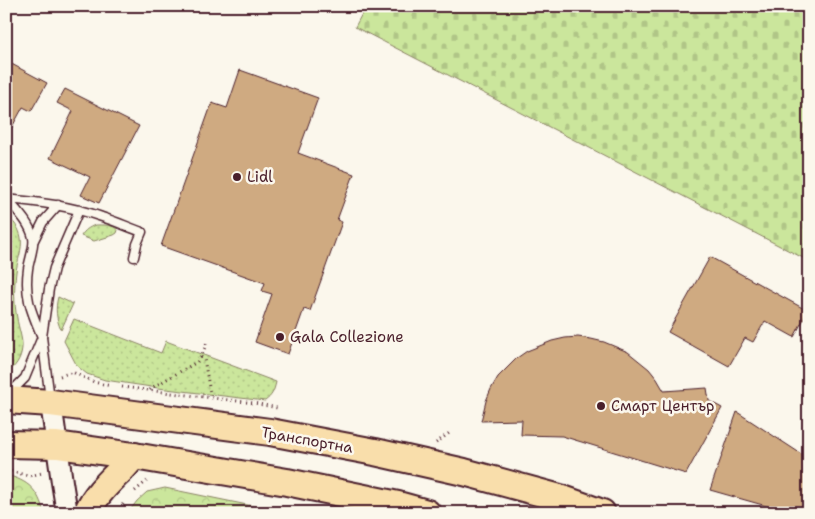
<svg xmlns="http://www.w3.org/2000/svg" width="815" height="519" font-family="'Shantell Sans',sans-serif">
<defs>
<pattern id="grass-dots" width="8" height="8" patternUnits="userSpaceOnUse" patternTransform="scale(1.25)"><rect width="8" height="8" fill="#cbe69c"/><path d="M2 2h.1M6 6h.1" fill="none" stroke="#b0c587" stroke-width="1.8" stroke-linecap="round"/></pattern>
<pattern id="forest-crowns" width="20" height="18" patternUnits="userSpaceOnUse" patternTransform="scale(1.25)"><rect width="20" height="18" fill="#cbe69c"/><path d="M2 6a3 3 0 1 1 6 0M12 15a3 3 0 1 1 6 0" fill="none" stroke="#b0c587"/></pattern>
<pattern id="cemetery-stones" width="16" height="16" patternUnits="userSpaceOnUse" patternTransform="scale(1.25)"><rect width="16" height="16" fill="#cbe69c"/><path d="M2 7V4a2 2 0 0 1 4 0v3zM10 15v-3a2 2 0 0 1 4 0v3z" fill="#b0c587"/></pattern>
</defs>
<rect width="100%" height="100%" fill="#fbf7ec"/>
<filter id="ink" filterUnits="userSpaceOnUse"><feTurbulence type="fractalNoise" baseFrequency=".02" numOctaves="2"/><feDisplacementMap in="SourceGraphic" scale="10" xChannelSelector="R" yChannelSelector="G"/><feConvolveMatrix kernelMatrix="1 2 1 2 8 2 1 2 1" color-interpolation-filters="sRGB"/></filter>
<g filter="url(#ink)">
<g fill="url(#grass-dots)" stroke="#8a8264">
<path d="M6,217C14,220 20,230 21,238C23,249 17,261 16,272C14,287 14,303 17,318C18,327 23,339 22,348C21,359 15,368 6,373Z"/>
<path d="M95,225C102,225 113,224 118,230L117,233L114,235L94,241L81,236C85,230 88,228 95,225Z"/>
<path d="M58,297L73,304L61,330C56,319 55,308 58,297Z"/>
<path d="M74,319L161,353L166,341L276,382C274,391 272,396 265,401L158,388L105,380L87,374L77,366L64,341Z"/>
</g>
<g fill="url(#forest-crowns)" stroke="#8a8264">
<path d="M6,475C29,481 38,490 44,513H6Z"/>
<polygon points="165,488 286,513 128,513 137,501 147,492"/>
</g>
<polygon fill="url(#cemetery-stones)" stroke="#8a8264" points="366,6 809,6 809,261 355,27"/>
<g fill="#cfaa81" stroke="#4a1f2b">
<polygon points="6,61 47,83 31,111 23,107 6,138"/>
<polygon points="240,70 318,98 298,153 354,174 337,220 342,222 310,311 304,309 288,354 255,342 272,294 262,291 265,283 161,246 212,103 227,108"/>
<polygon points="65,89 139,126 99,203 81,195 90,177 50,158 73,111 57,103"/>
<polygon points="710,257 808,311 794,337 765,321 753,342 745,338 729,366 668,332"/>
<polygon points="578,337 591,339 604,342 628,352 649,369 657,379 664,391 707,388 709,401 722,408 686,474 562,436 521,435 522,420 481,421 486,401 491,389 498,377 517,358 527,351 552,341 565,338"/>
<polygon points="737,412 809,459 809,513 791,513 710,490"/>
</g>
<g fill="none" stroke-linecap="round" stroke-linejoin="round">
<defs>
<g id="service">
<path d="M6,199C39,202 71,206 102,217C115,221 128,227 142,232L137,244L134,257"/>
<path d="M7,199C17,211 30,223 33,238C35,245 29,261 28,269C24,297 32,313 42,337L25,378L10,393"/>
<polyline points="34,240 43,222 58,205"/>
<polyline points="50,399 42,337 46,309 49,289 54,268 79,210"/>
</g>
<polyline id="tertiary" points="51,403 62,482 67,513"/>
<g id="primary">
<polyline points="6,400 51,403 270,432 375,452 464,472 560,498 602,513"/>
<polyline points="6,444 57,445 134,456 287,482 398,505 427,513"/>
<path d="M87,513C94,497 105,486 117,474C123,469 128,462 134,456"/>
</g>
</defs>
<use href="#service" stroke="#4a1f2b" stroke-width="11"/>
<use href="#tertiary" stroke="#4a1f2b" stroke-width="24"/>
<use href="#primary" stroke="#4a1f2b" stroke-width="30"/>
<g stroke="#4a1f2b" stroke-width="3" stroke-dasharray="1 4" stroke-linecap="butt">
<polyline points="201,357 204,359 211,398"/>
<polyline points="60,376 72,372 94,382 111,386"/>
<polyline points="122,387 254,403 277,408"/>
<polyline points="150,390 153,387 197,362 201,357 207,342"/>
<polyline points="436,443 452,431"/>
<polyline points="6,470 29,476 42,473"/>
<polyline points="135,491 147,481"/>
<polyline points="117,513 125,501"/>
</g>
<use href="#service" stroke="#fbf7ec" stroke-width="8"/>
<use href="#tertiary" stroke="#fbf7ec" stroke-width="20"/>
<use href="#primary" stroke="#f9deab" stroke-width="26"/>
</g>
</g>
<g fill="#4a1f2b" stroke="#fbf7ec" stroke-width="2">
<circle cx="237" cy="177" r="5"/>
<circle cx="280" cy="337" r="5"/>
<circle cx="601" cy="406" r="5"/>
</g>
<g text-anchor="middle" stroke-width="5" stroke-linejoin="round" paint-order="stroke">
<g font-size="15" fill="#4a1f2b" stroke="#fbf7ec" text-anchor="start">
<text x="247" y="182">Lidl</text>
<text x="290" y="342">Gala Collezione</text>
<text x="611" y="411">Смарт Център</text>
</g>
<g font-size="15" fill="#4a1f2b" stroke="#fbf7ec">
<text transform="translate(307 440) rotate(10)" y="5">Транспортна</text>
</g>
</g>
<rect width="815" height="519" fill="none" stroke="#fbf7ec" stroke-width="25"/>
<rect x="12" y="12" width="790" height="494" fill="none" stroke="#4a1f2b" stroke-width="2" filter="url(#ink)"/>
</svg>
